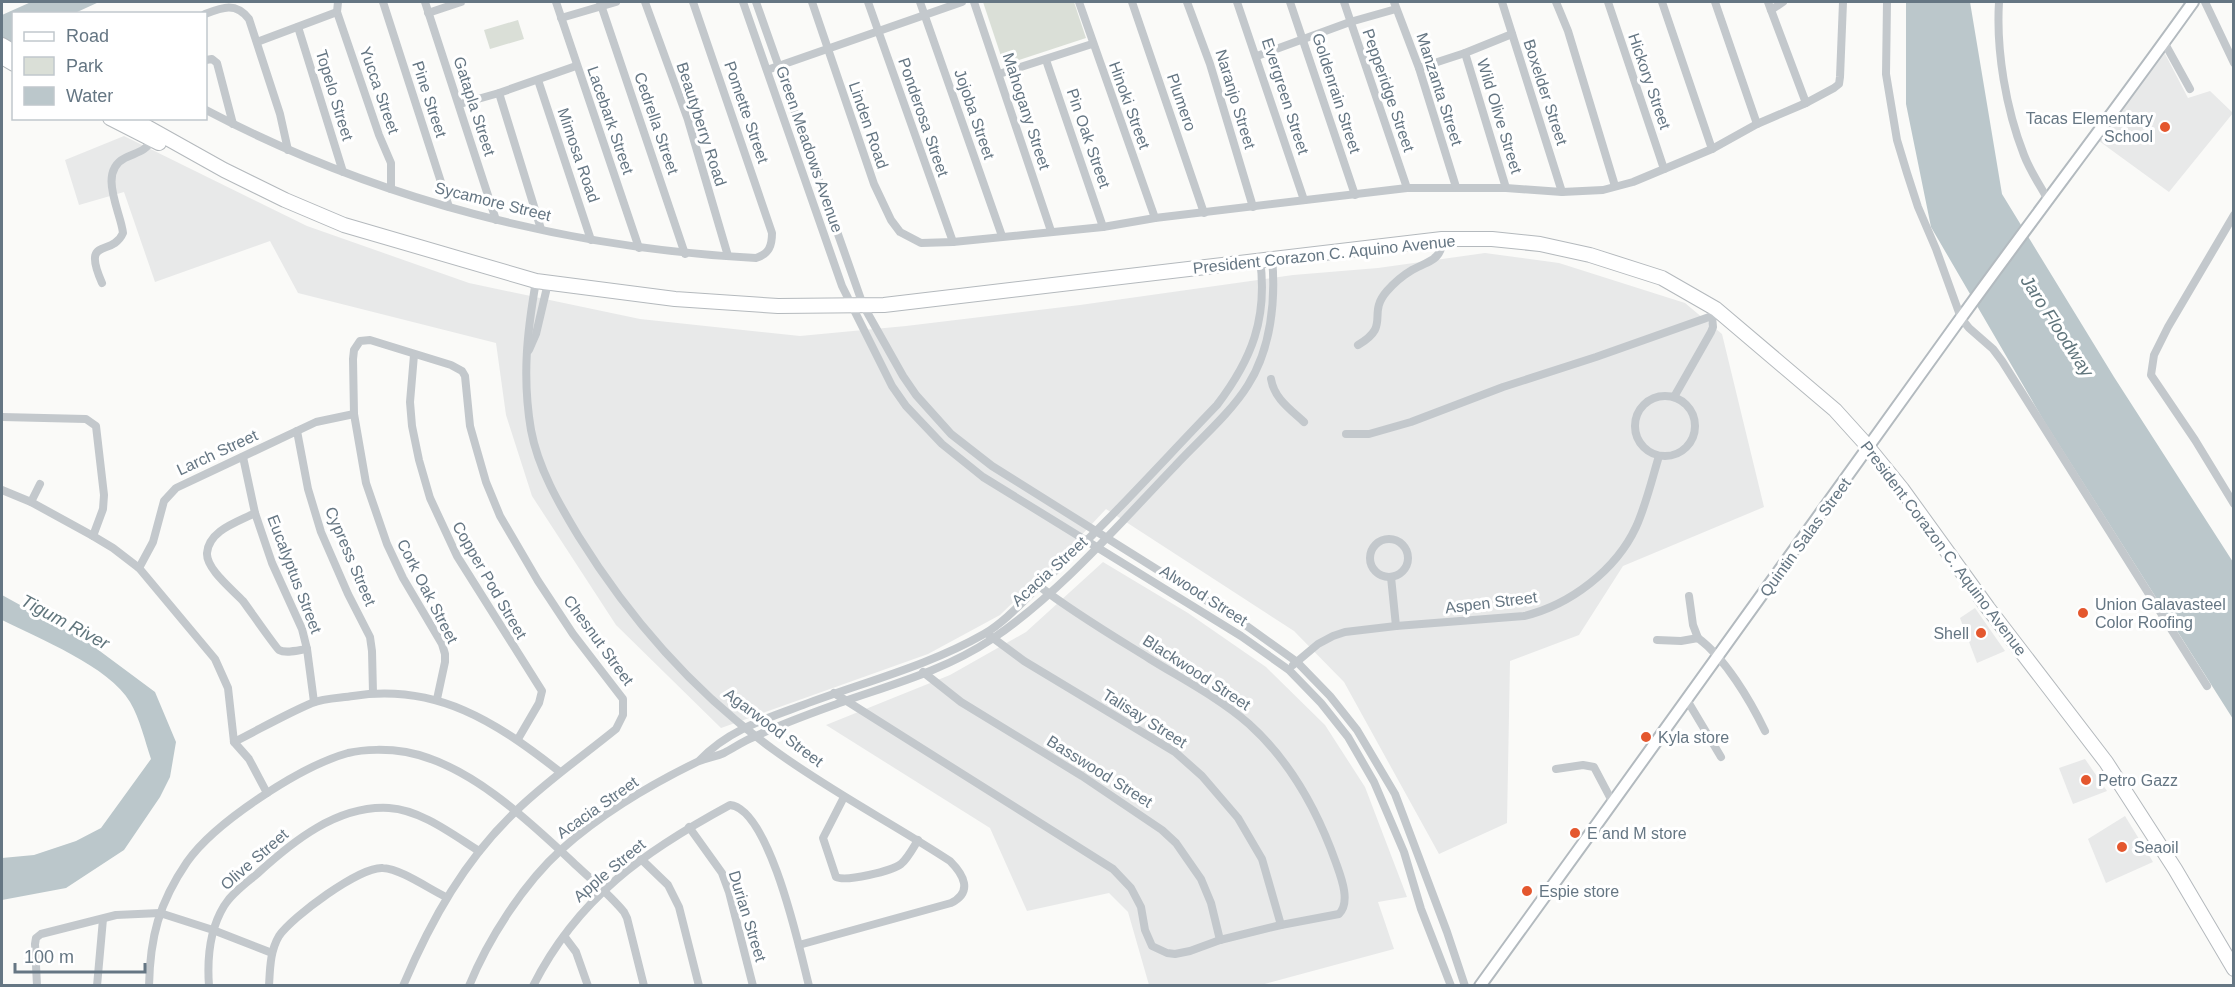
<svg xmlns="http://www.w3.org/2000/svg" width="2235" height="987" font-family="Arial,sans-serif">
<rect width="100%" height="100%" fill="#fafaf8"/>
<g fill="#e8e9e9">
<polygon points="2163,50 2188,98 2210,91 2233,113 2169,192 2099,141"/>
<polygon points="124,136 307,226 469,283 640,319 800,336 906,326 1080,305 1293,275 1378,268 1485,253 1559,263 1685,303 1722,334 1764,507 1623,566 1579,635 1510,661 1507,823 1439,854 1344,682 1294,631 1106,509 1075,542 1000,615 928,654 721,728 616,625 532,496 506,415 496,343 298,293 270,241 155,282 124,192 79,205 65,160"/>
<polygon points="1103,562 1188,613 1266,667 1325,725 1365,787 1407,897 1378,902 1394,949 1261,985 1149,985 1128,912 1109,893 1027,911 990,828 826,725 950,675 1026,632"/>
<polygon points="1975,608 2005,651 1977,663 1960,618"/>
<polygon points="2085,759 2107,791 2073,804 2059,768"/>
<polygon points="2125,816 2153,862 2106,883 2088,839"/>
</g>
<g fill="#dadfd7">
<polygon points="983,2 1074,2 1086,38 1004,65"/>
<polygon points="518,20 524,39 490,49 484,30"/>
</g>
<g fill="#bbc7cb">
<polygon points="31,2 99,2 75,13 14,14 13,41 2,45 2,15"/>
<polygon points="1906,2 1970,2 2002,194 2114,377 2233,562 2233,719 2044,421 1931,227 1906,104"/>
<path d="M2,595L89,643L155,692L176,742L170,777L160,797L124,850L66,888L2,900V858L34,855L76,841L101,828L151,759C145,741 140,719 130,702C110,667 38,638 2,620Z"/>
</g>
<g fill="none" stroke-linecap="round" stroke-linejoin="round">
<defs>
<path id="secondary" d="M1480,986C1640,765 1799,543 1958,322C2036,214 2116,110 2193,2"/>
<g id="trunk">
<polyline points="2,45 14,52"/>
<polyline points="2,57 14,64"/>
<polyline points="110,118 159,143"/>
<polyline points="131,118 224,170 285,200 344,225 536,281 675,299 778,306 884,305 1442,239 1492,239 1540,244 1590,255 1662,278 1716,309 1835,410 1863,441 1902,489 1988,608 2106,762 2175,869 2234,969"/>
</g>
</defs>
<use href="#secondary" stroke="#b3babf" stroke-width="14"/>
<use href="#trunk" stroke="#b4b9bd" stroke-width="16"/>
<g stroke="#c3c8cc" stroke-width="8">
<polyline points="338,2 337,12 379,135 391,163 391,189"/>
<polyline points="383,2 449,207"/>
<polyline points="425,2 496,220"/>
<polyline points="556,2 639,248"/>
<polyline points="600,2 685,254"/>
<polyline points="645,2 688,120 728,256"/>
<polyline points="743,2 842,286 892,386 906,406 942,444 983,477 1241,636 1289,670 1321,703 1348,737 1374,782 1404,852 1421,909 1451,986"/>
<polyline points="756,2 863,305 903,376 916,395 951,434 992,466 1244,624 1297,662 1330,696 1357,730 1395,794 1447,932 1465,986"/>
<polyline points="812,2 874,184 891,220 900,232 921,243 953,242 1103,227 1155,218 1407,188 1506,188 1562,192 1603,190 1633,182 1712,149 1757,124 1806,103 1834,88 1839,84 1840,77 1843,2"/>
<polyline points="868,2 953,242"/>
<polyline points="920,2 1002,236"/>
<polyline points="974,2 1051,231"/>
<polyline points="1079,2 1155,218"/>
<polyline points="1132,2 1204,213"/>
<polyline points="1187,2 1210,64 1253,207"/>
<polyline points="1237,2 1304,200"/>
<polyline points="1290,2 1355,195"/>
<polyline points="1344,2 1407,188"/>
<polyline points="1394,2 1419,68 1456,187"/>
<polyline points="1502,2 1562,192"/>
<polyline points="1556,2 1568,31 1615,186"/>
<polyline points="1608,2 1664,169"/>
<polyline points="1662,2 1712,149"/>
<polyline points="1715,2 1757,124"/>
<polyline points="1768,2 1806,103"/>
<polyline points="1887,2 1886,74 1897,140 1907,173 1918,207 1936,249 1961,318 1969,328 1993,349 2002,361 2207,686"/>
<path d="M1999,2C1996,51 2006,109 2024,155C2030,171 2040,185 2048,200"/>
<polyline points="2205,2 2234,63"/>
<polyline points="1771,10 1783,2"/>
<polyline points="428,13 461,2"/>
<path d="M205,14C223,7 236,2 249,19L280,114L288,150"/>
<polyline points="561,18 616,2"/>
<polyline points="298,27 343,172"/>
<polyline points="257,42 337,12"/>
<polyline points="2164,42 2190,89"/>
<polyline points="1465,53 1506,188"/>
<polyline points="1257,56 1350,22 1396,9"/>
<polyline points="206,60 212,59 217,63 233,124"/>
<polyline points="1046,60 1103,227"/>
<polyline points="1419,68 1465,53 1512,34"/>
<polyline points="767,70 962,2"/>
<polyline points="999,74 1092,44"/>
<polyline points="538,80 591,240"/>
<polyline points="499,93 541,229"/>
<polyline points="460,104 499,93 576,66"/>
<path d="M206,110C375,199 565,248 756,258C769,254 772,246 772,233L693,2"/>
<polyline points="2234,215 2168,327 2154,355 2151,375 2195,440 2234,504"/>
<path d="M536,281C527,333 522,377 531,430C538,468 559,504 579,537C630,619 695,693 774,750C830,791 892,823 950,861C964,875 973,892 951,903L799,945"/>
<path d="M102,283C81,235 112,258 123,233C121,212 97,172 125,158C137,152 145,152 152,140"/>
<path d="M1358,345C1392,325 1366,315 1387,291C1394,283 1402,276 1412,270C1420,265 1434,262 1439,253C1442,249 1442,244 1442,239"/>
<polyline points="529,350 536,334 548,283"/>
<polyline points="414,355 410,402 412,426 419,460 430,498 457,556 542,691 539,703 518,739"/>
<path d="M1271,379C1274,398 1290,409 1304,422"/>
<circle cx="1665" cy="426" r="30"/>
<polyline points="1674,397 1711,332 1713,327 1712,316"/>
<polyline points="2,417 86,419 96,426 104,495 103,509 93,536"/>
<polyline points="297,431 308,489 321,532 348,594 370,637 372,651 373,693"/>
<polyline points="1346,434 1369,434 1411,422 1503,387 1596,357 1712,316 1716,309"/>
<polyline points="243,457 255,513 272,563 302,629 307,649 314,702"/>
<polyline points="2,490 31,502 93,536 113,548 139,568 215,659 228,688 234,742 249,759 267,793"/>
<polyline points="31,502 40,484"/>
<path d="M255,513C238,522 209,530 207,553C206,569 233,590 243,601C249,609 276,648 279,650C286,654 299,650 307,649"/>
<circle cx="1389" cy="558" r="19"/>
<polyline points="139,568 153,542 164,501 176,488 316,422 354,414"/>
<polyline points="1391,577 1396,626"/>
<polyline points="1689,596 1693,625 1698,638"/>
<polyline points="989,635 1024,661 1175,752 1202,776 1238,818 1262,859 1281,925"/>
<path d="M1657,640L1681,641L1698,638C1725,658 1750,700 1765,731"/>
<path d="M1293,665L1318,644L1333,636L1345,632L1396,626L1524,616C1570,605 1616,570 1636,527C1646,505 1652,479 1659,456"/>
<polyline points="923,672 961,702 1082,776 1162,830 1176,843 1201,879 1211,903 1220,940"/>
<path d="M834,693L1113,869L1131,888L1141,907L1145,930L1152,946L1167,953L1175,954L1190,951L1220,940L1281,925L1339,914C1351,902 1341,877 1336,863C1318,812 1290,761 1249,724C1219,698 1184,680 1150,659C1113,636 1074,613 1039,586"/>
<polyline points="1687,700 1721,757"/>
<path d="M234,742C260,729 286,714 312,703C324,698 340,698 353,696C437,683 496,722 560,772"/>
<path d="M700,760C728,730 765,719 803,705C864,682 928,666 984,634C1006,621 1024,600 1042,583C1104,527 1159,465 1217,405C1252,359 1268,318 1260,259"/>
<polyline points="1556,769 1583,765 1594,767 1613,803"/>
<path d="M844,797L823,838L836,877C846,882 892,871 901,864C908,858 913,848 918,840"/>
<polyline points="689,827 722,873 729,892 753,986"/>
<polyline points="641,859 668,885 679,907 699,986"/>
<polyline points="564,936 576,952 588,986"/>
<polyline points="37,986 35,944 36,938 41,934 116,915 160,913 213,930 272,953"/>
<polyline points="97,986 103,919"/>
<path d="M149,986C150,937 159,903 187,862C215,822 301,766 348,753C365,749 388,749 406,752C471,764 532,824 578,867C594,882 611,896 624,912L627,918L644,986"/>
<path d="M209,986C207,959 210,929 224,906C232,893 245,884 257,874C292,842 337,805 389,808C421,810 452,834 479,851"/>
<path d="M269,986C270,969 270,951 279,936C292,917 360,866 383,868C401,869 429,889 446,897"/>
<path d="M403,986C431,920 465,859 517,810C548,780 583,756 616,729L623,715V699L573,634L538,581L500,516L486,482L470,426L465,376L462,371L451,365L370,340L360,341L354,350L353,359L354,414L366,483L387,544L403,578L442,644L445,654V662L437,699"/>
<path d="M469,986C488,939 524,883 562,849C601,814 650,785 697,762C705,758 715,757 724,753C734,748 743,741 754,737C783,723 815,712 845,701C897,683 945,670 992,639C1058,595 1120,523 1175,466C1198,441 1230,414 1248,385C1271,349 1276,300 1272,258"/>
<path d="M533,986C578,897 645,851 730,805C770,809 800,951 809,986"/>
</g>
<use href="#secondary" stroke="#fff" stroke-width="10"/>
<use href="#trunk" stroke="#fff" stroke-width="14"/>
</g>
<g fill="#e4572e" stroke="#fff" stroke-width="2">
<circle cx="2165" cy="127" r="6"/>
<circle cx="2083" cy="613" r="6"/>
<circle cx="1981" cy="633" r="6"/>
<circle cx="1646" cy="737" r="6"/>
<circle cx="2086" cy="780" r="6"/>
<circle cx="1575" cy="833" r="6"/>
<circle cx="2122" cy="847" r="6"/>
<circle cx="1527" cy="891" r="6"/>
</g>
<g text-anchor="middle" stroke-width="6" stroke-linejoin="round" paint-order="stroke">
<g font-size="16" fill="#657683" stroke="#fff">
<text transform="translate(1650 81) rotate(71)" y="6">Hickory Street</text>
<text transform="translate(1440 89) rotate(72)" y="6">Manzanta Street</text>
<text transform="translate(380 90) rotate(71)" y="6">Yucca Street</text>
<text transform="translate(1389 90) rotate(71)" y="6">Pepperidge Street</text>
<text transform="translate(1546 92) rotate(72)" y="6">Boxelder Street</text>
<text transform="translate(1337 93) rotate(72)" y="6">Goldenrain Street</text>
<text transform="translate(335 95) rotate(73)" y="6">Topelo Street</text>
<text transform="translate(1286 96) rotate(72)" y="6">Evergreen Street</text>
<text transform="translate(430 99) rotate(72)" y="6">Pine Street</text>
<text transform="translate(1236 99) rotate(73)" y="6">Naranjo Street</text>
<text transform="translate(1182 102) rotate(71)" y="6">Plumero</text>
<text transform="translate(1130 105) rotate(70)" y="6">Hinoki Street</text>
<text transform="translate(475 106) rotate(72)" y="6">Gatapla Street</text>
<text transform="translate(1027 111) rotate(72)" y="6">Mahogany Street</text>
<text transform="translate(747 112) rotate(71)" y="6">Pomette Street</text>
<text transform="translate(975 114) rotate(71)" y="6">Jojoba Street</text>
<text transform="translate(1500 116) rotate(73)" y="6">Wild Olive Street</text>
<text transform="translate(924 117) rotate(71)" y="6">Ponderosa Street</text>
<text transform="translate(611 120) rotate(71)" y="6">Lacebark Street</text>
<text transform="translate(657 123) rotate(71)" y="6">Cedrella Street</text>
<text transform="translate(702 124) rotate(72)" y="6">Beautyberry Road</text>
<text transform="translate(869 125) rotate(71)" y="6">Linden Road</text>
<text transform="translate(1089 138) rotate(71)" y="6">Pin Oak Street</text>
<text transform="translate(810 149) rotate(71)" y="6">Green Meadows Avenue</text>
<text transform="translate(579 155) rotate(71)" y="6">Mimosa Road</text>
<text transform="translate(493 201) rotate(14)" y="6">Sycamore Street</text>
<text transform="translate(1324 254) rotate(-6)" y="6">President Corazon C. Aquino Avenue</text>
<text transform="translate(217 452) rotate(-25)" y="6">Larch Street</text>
<text transform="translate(1805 537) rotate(-54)" y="6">Quintin Salas Street</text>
<text transform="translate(1944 548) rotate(53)" y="6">President Corazon C. Aquino Avenue</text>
<text transform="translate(351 556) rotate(67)" y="6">Cypress Street</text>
<text transform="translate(1049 571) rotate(-42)" y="6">Acacia Street</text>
<text transform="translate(295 574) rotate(69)" y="6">Eucalyptus Street</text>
<text transform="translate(490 580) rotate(60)" y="6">Copper Pod Street</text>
<text transform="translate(428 591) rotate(63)" y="6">Cork Oak Street</text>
<text transform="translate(1204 595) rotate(32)" y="6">Alwood Street</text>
<text transform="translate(1491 602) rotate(-7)" y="6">Aspen Street</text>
<text transform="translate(599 640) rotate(54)" y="6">Chesnut Street</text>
<text transform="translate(1197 672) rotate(33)" y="6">Blackwood Street</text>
<text transform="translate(1145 718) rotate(32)" y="6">Talisay Street</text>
<text transform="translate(774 727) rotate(37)" y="6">Agarwood Street</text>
<text transform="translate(1100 771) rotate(32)" y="6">Basswood Street</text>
<text transform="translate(597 807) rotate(-35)" y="6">Acacia Street</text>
<text transform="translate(254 859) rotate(-41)" y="6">Olive Street</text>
<text transform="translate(609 870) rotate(-40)" y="6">Apple Street</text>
<text transform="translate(748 916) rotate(73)" y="6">Durian Street</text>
</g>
<g font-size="16" fill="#657683" stroke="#fff" text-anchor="start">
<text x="2153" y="124" text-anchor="end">Tacas Elementary<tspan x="2153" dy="18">School</tspan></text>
<text x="2095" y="610">Union Galavasteel<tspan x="2095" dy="18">Color Roofing</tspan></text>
<text x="1969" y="639" text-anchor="end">Shell</text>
<text x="1658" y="743">Kyla store</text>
<text x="2098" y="786">Petro Gazz</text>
<text x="1587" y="839">E and M store</text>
<text x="2134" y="853">Seaoil</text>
<text x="1539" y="897">Espie store</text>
</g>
<g font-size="18" font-style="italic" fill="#60757c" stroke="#fff">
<text transform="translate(2057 326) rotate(57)" y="6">Jaro Floodway</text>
<text transform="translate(65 622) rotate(28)" y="6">Tigum River</text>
</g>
</g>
<rect width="2235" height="987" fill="none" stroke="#657683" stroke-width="6"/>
<rect x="12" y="12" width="195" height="108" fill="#ffffff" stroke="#c1c8cd" stroke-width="1.5"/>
<rect x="24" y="32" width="30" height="9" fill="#ffffff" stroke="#c1c8cd" stroke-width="1.5"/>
<text x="66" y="42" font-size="18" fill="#657683">Road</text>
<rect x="24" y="57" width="30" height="18" fill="#dadfd7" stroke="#c1c8cd" stroke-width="1.5"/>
<text x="66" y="72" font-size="18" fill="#657683">Park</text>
<rect x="24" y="87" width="30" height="18" fill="#bbc7cb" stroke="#c1c8cd" stroke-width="1.5"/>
<text x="66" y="102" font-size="18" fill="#657683">Water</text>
<path d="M15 963v9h130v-9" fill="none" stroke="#657683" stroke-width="3"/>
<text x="24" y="963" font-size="18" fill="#657683" stroke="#ffffff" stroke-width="4.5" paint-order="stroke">100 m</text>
</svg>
